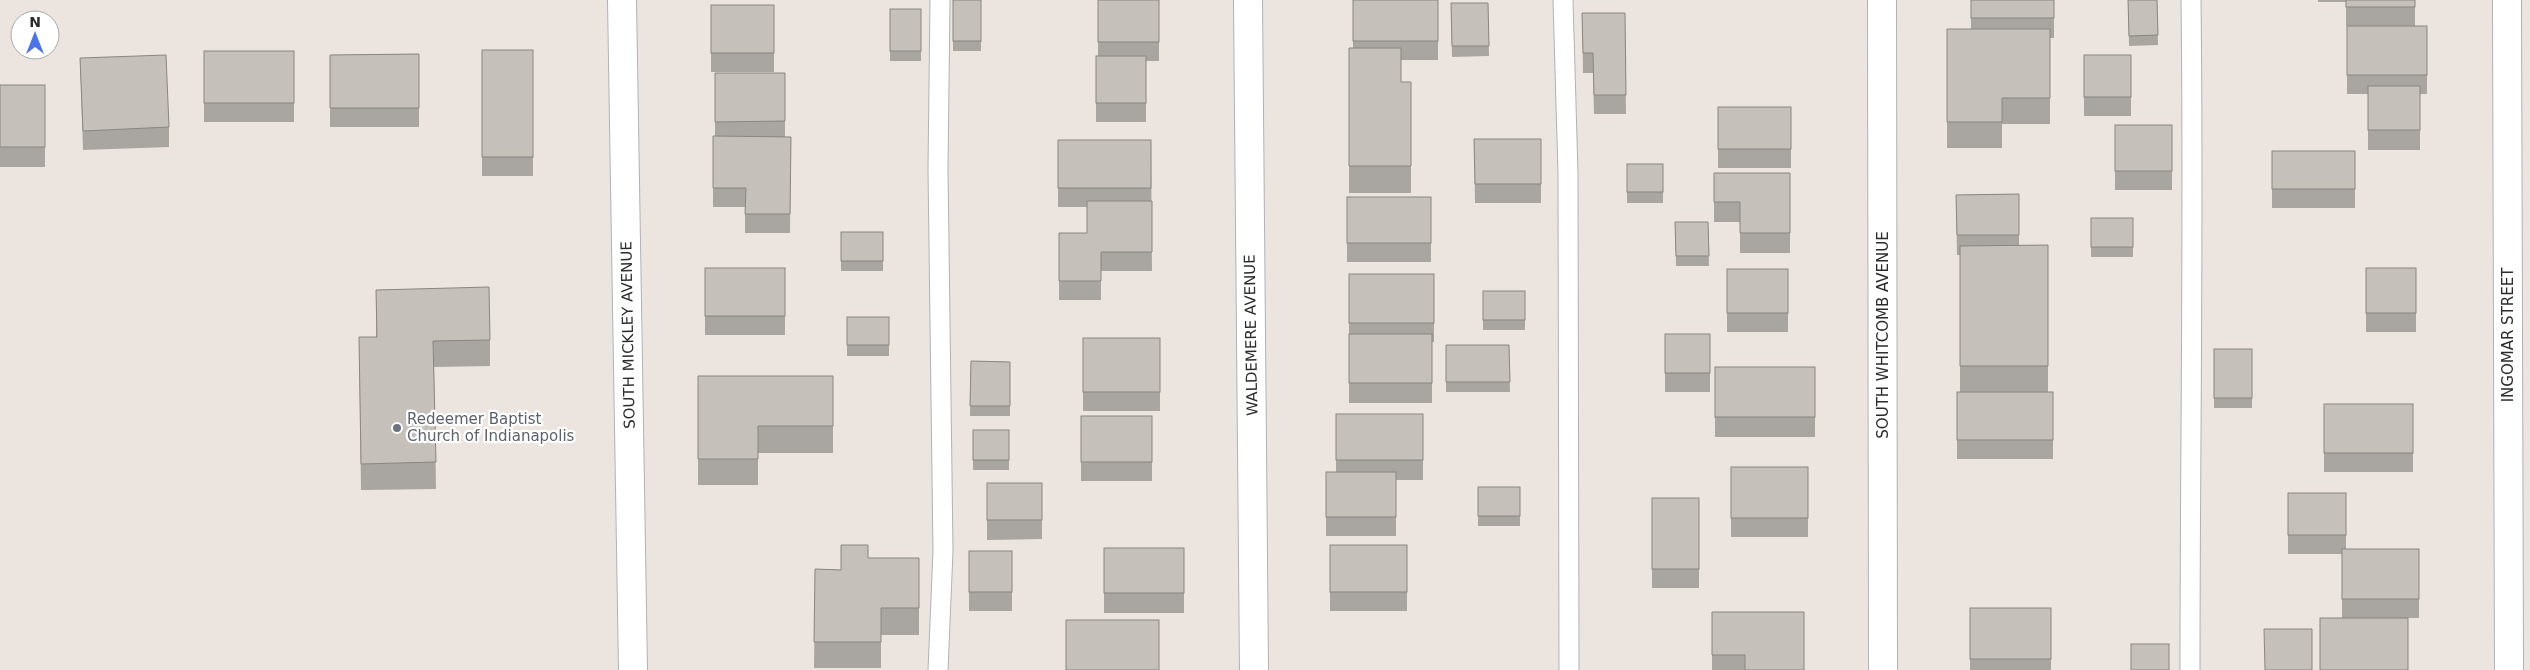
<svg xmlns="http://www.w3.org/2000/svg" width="2530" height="670" font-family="'DejaVu Sans',sans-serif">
<rect width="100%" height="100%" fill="#ece5df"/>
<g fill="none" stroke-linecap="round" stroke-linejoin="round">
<defs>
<g id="service">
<polyline points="1563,0 1568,173 1569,670"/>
<polyline points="938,670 943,551 938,169 940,0"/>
<path d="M2190,670C2190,447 2194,223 2191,0"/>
</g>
<g id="minor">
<polyline points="622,0 633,670"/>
<polyline points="1248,0 1254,670"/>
<polyline points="1882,0 1883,670"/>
<polyline points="2507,0 2509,670"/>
</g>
</defs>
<use href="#service" stroke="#afb2bb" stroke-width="21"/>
<use href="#minor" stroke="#afb2bb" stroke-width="30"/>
<use href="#service" stroke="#fff" stroke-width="19"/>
<use href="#minor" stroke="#fff" stroke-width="28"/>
</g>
<g fill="#a9a5a0">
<rect x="953" y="0" width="28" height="51"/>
<polygon points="1098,0 1159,0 1159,61 1146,61 1146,122 1096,122 1096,56 1098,56"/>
<polygon points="1353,0 1438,0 1438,60 1401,60 1401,82 1411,82 1411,193 1349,193 1349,48 1353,48"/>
<polygon points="1971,0 2054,0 2054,38 2050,38 2050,124 2002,124 2002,148 1947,148 1947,29 1971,29"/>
<polygon points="2128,0 2157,0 2158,45 2129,46"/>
<polygon points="2318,0 2415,0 2415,26 2427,26 2427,94 2420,94 2420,150 2368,150 2368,94 2347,94 2347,26 2346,26 2346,2 2318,2"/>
<polygon points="1451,3 1488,3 1489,56 1452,57"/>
<rect x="711" y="5" width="63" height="67"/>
<rect x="890" y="9" width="31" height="52"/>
<polygon points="1582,13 1625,13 1626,114 1594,114 1593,73 1583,73"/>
<rect x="482" y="50" width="51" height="126"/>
<rect x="204" y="51" width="90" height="71"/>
<polygon points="419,54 419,127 330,127 330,55"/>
<rect x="2084" y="55" width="47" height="61"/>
<polygon points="80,58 169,127 169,147 83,150"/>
<polygon points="715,73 785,73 785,137 791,137 790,233 745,233 745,207 713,207 713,136 715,136"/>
<rect x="0" y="85" width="45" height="82"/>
<rect x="1718" y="107" width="73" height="61"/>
<rect x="2115" y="125" width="57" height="65"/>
<polygon points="1474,139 1541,139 1541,203 1475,203"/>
<polygon points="1058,140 1151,140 1152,271 1101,271 1101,300 1059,300 1059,233 1087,233 1087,207 1058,207"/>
<rect x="2272" y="151" width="83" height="57"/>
<rect x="1627" y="164" width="36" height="39"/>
<polygon points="1714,173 1790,173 1790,253 1740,253 1740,222 1714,222"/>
<polygon points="2019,194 2019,245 2048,245 2048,392 2053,392 2053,459 1957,459 1957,392 1960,392 1960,255 1957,255 1956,195"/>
<rect x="1347" y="197" width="84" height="65"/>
<rect x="2091" y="218" width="42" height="39"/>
<polygon points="1675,222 1708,222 1709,266 1676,266"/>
<rect x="841" y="232" width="42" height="39"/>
<rect x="705" y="268" width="80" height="67"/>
<rect x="2366" y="268" width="50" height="64"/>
<rect x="1727" y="269" width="61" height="63"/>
<polygon points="1349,274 1434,274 1434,342 1432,342 1432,403 1349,403"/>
<polygon points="376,290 490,340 490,366 434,367 436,489 361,490 359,337 376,337"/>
<rect x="1483" y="291" width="42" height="39"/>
<rect x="847" y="317" width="42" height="39"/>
<rect x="1665" y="334" width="45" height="58"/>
<rect x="1083" y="338" width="77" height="73"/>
<polygon points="1446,345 1509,345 1510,392 1446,392"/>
<rect x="2214" y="349" width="38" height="59"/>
<polygon points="971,361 1010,362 1010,416 970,416"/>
<rect x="1715" y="367" width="100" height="70"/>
<polygon points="698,376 833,376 833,453 758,453 758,485 698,485"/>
<rect x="2324" y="404" width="89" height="68"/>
<polygon points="1336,414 1423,414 1423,480 1396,480 1396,536 1326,536 1326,472 1336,472"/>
<rect x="1081" y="416" width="71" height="65"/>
<rect x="973" y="430" width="36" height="40"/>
<rect x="1731" y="467" width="77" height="70"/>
<polygon points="987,483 1042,483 1042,539 987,540"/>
<rect x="1478" y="487" width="42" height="39"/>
<polygon points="2288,493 2346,493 2346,549 2419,549 2419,618 2342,618 2342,554 2288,554"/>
<rect x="1652" y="498" width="47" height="90"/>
<rect x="1330" y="545" width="77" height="66"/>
<rect x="1104" y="548" width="80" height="65"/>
<rect x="969" y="551" width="43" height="60"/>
<polygon points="868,558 919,558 919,635 881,635 881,668 814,668 815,569 841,570"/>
<rect x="1970" y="608" width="81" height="62"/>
<polygon points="1712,612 1804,670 1712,670"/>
</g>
<g fill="#c5c0ba" stroke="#8a8682">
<rect x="953" y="0" width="28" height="41"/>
<rect x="1098" y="0" width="61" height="42"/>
<rect x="1353" y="0" width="85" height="41"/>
<rect x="1971" y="0" width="83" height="18"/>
<polygon points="2128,0 2157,0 2158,35 2129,36"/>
<rect x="2346" y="0" width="69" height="7"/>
<polygon points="1451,3 1488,3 1489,46 1452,46"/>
<rect x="711" y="5" width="63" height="48"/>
<rect x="890" y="9" width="31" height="42"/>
<polygon points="1582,13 1625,13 1626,95 1594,95 1593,53 1583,53"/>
<rect x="2347" y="26" width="80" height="49"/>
<polygon points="1947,29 2050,29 2050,98 2002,98 2002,122 1947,122"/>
<polygon points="1349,48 1401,48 1401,82 1411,82 1411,166 1349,166"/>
<rect x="482" y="50" width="51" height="107"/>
<rect x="204" y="51" width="90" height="52"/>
<polygon points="419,54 419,108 330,108 330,55"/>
<polygon points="166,55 169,127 83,131 80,58"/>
<rect x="2084" y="55" width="47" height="42"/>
<rect x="1096" y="56" width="50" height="47"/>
<polygon points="715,73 785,73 785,121 715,122"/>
<rect x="0" y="85" width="45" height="62"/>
<rect x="2368" y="86" width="52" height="44"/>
<rect x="1718" y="107" width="73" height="42"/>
<rect x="2115" y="125" width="57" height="46"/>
<polygon points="713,136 791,137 790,214 745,214 746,188 713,188"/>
<polygon points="1474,139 1541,139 1541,184 1475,184"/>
<rect x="1058" y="140" width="93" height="48"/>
<rect x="2272" y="151" width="83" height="38"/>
<rect x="1627" y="164" width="36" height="28"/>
<polygon points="1714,173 1790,173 1790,233 1740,233 1740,202 1714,202"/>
<polygon points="2019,194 2019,235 1957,235 1956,195"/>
<rect x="1347" y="197" width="84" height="46"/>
<polygon points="1087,201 1152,201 1152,252 1101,252 1101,281 1059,281 1059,233 1087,233"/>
<rect x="2091" y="218" width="42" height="29"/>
<polygon points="1675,222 1708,222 1709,256 1676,256"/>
<rect x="841" y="232" width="42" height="29"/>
<polygon points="2048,245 2048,366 1960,366 1960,246"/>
<rect x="705" y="268" width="80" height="48"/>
<rect x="2366" y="268" width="50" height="45"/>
<rect x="1727" y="269" width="61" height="44"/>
<rect x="1349" y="274" width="85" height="49"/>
<polygon points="489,287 490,340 433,341 436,462 361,464 359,337 377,337 376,290"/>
<rect x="1483" y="291" width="42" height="29"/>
<rect x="847" y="317" width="42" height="28"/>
<rect x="1349" y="334" width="83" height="49"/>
<rect x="1665" y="334" width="45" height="39"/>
<rect x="1083" y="338" width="77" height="54"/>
<polygon points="1446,345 1509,345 1510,382 1446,382"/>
<rect x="2214" y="349" width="38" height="49"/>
<polygon points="971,361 1010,362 1010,406 970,406"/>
<rect x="1715" y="367" width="100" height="50"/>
<polygon points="698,376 833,376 833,426 758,426 758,459 698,459"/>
<rect x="1957" y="392" width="96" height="48"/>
<rect x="2324" y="404" width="89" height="49"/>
<rect x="1336" y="414" width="87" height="46"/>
<rect x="1081" y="416" width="71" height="46"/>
<rect x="973" y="430" width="36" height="30"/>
<rect x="1731" y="467" width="77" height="51"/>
<rect x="1326" y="472" width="70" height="45"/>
<rect x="987" y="483" width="55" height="37"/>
<rect x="1478" y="487" width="42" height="29"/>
<rect x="2288" y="493" width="58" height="42"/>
<rect x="1652" y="498" width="47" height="71"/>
<polygon points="841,545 868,545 868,558 919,558 919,608 881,608 881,642 814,642 815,569 841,570"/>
<rect x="1330" y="545" width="77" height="47"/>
<rect x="1104" y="548" width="80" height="45"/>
<rect x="2342" y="549" width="77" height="50"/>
<rect x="969" y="551" width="43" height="41"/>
<rect x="1970" y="608" width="81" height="51"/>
<polygon points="1712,612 1804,612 1804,670 1745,670 1745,655 1712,655"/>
<rect x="2320" y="618" width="88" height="52"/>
<rect x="1066" y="620" width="93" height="50"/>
<polygon points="2264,629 2312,629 2312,670 2265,670"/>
<rect x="2131" y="644" width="38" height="26"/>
</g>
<circle fill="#6b7280" stroke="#fff" stroke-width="2" cx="397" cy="428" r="5"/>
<g text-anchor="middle" stroke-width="4.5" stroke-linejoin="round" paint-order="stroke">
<g font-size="15" fill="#2b2b2b" stroke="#fff">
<text transform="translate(628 335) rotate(-91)" y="5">SOUTH MICKLEY AVENUE</text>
<text transform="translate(1251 335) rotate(-91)" y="5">WALDEMERE AVENUE</text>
<text transform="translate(1883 335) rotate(-90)" y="5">SOUTH WHITCOMB AVENUE</text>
<text transform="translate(2508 335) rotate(-90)" y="5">INGOMAR STREET</text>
</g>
<g font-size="15" fill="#5b616d" stroke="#fff" text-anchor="start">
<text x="407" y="424">Redeemer Baptist<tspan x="407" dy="17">Church of Indianapolis</tspan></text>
</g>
</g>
<g transform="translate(35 35)"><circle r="24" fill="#ffffff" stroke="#aaaaaa"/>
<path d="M0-4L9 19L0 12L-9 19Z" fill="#4a73ee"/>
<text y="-8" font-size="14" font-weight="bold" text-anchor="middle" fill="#2b2b2b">N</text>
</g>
</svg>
